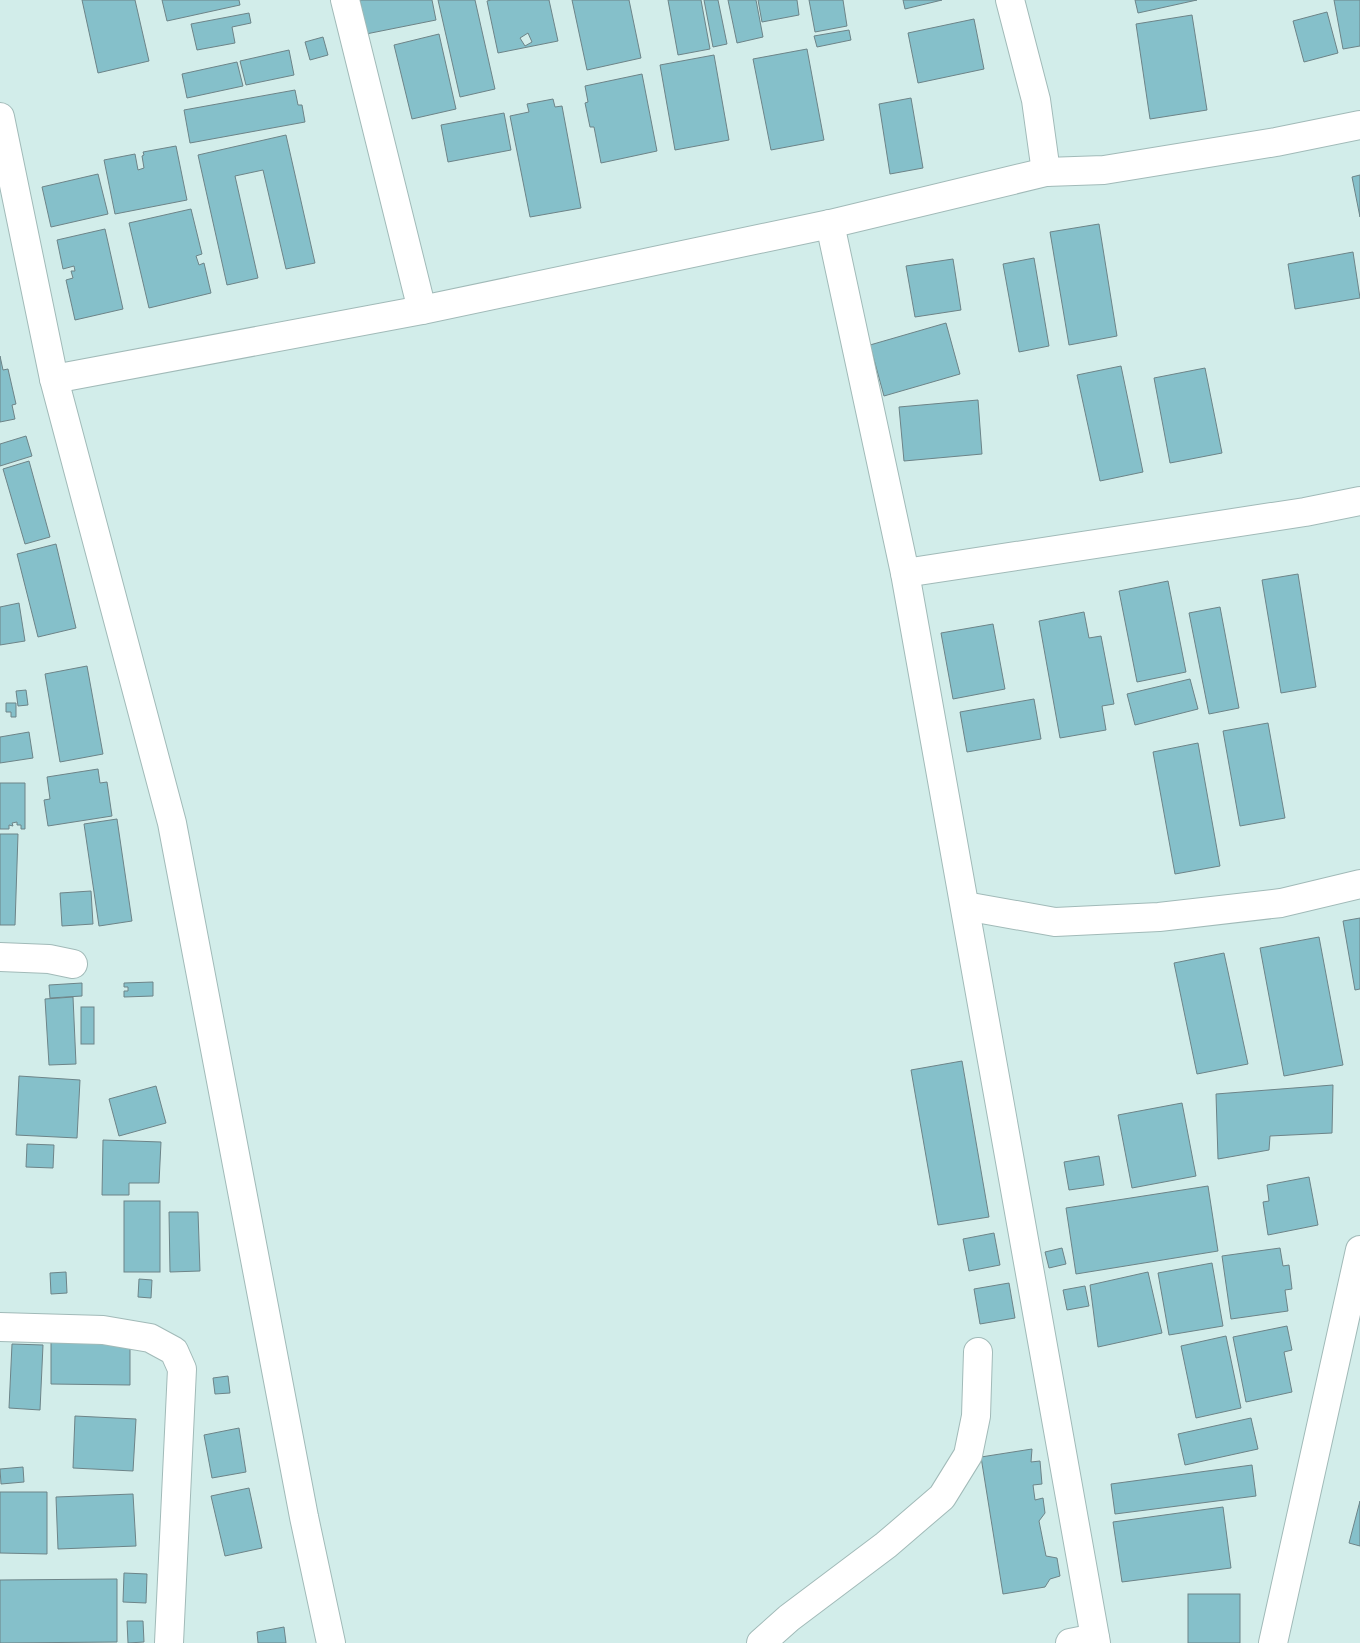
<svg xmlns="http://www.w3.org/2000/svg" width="1360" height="1643" font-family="'Fira Sans',sans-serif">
<rect width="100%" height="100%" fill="#d2edea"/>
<g fill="#85c0ca" stroke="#6d8488" fill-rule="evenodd">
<polygon points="82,0 135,0 149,61 98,73"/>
<polygon points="162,0 239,0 240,5 167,21"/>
<polygon points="360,0 432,0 436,20 366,34"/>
<polygon points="438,0 475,0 495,89 460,97"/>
<path d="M491,0H549L558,41L498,53L487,1ZM528,33L532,42L525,46L520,38Z"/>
<polygon points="572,0 629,0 641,58 587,70"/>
<polygon points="668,0 701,0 710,49 678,55"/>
<polygon points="704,0 718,0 727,44 713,47"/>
<polygon points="728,0 756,0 763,37 737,43"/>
<polygon points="758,0 797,0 799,15 762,22"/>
<polygon points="809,0 843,0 847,26 815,32"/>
<polygon points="903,0 942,0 905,9"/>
<polygon points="1135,0 1197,0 1138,13"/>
<polygon points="1334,0 1360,0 1360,46 1343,49"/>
<polygon points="1327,12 1338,53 1304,62 1293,21"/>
<polygon points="249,13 251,23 232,27 235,43 197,50 191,24"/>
<polygon points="1192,15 1207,110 1150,119 1136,24"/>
<polygon points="974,19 984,69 918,83 908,33"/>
<polygon points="849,30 851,40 817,47 814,36"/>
<polygon points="439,34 456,109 412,119 394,45"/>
<polygon points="323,37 328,55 310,60 305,42"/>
<polygon points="807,49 824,140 771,150 753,59"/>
<polygon points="289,50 294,75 246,85 240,61"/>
<polygon points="714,55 729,140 675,150 660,65"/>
<polygon points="237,62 243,86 187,98 182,74"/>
<polygon points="642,74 657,151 601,163 594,127 590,127 585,103 588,102 585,86"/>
<polygon points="295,90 298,105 302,105 305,122 190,143 184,110"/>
<polygon points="911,98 923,168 890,174 879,104"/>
<polygon points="553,99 555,107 562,106 581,208 530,217 510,116 529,112 527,104"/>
<polygon points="504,113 511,150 448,162 441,125"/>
<polygon points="286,135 315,263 286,269 263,170 235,176 258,278 227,285 198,155"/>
<polygon points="176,146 187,200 115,214 104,160 135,154 138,170 144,168 142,156 144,155 143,152"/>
<polygon points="98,174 108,214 51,227 42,187"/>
<polygon points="1360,175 1360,217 1352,177"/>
<polygon points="191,209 202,254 196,256 199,265 204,263 211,293 149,308 129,223"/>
<polygon points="1099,224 1117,336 1069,345 1050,232"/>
<polygon points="105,229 123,309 75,320 66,280 73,278 71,271 75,271 74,266 63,269 57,240"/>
<polygon points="1353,252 1360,298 1295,309 1288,264"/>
<polygon points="1034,258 1049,346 1019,352 1003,264"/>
<polygon points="953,259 961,310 915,317 906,266"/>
<polygon points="946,323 960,374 884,396 870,345"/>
<polygon points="0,356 3,370 8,369 16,404 12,405 15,419 0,422"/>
<polygon points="1121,366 1143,472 1100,481 1077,375"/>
<polygon points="1205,368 1222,453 1170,463 1154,378"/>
<polygon points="978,400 982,454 904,461 899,407"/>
<polygon points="26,436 32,456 0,466 0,444"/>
<polygon points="29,461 50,537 25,544 3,469"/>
<polygon points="56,544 76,628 38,637 17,554"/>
<polygon points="1298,574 1316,687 1281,693 1262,580"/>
<polygon points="1168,581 1186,672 1137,682 1119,591"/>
<polygon points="19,603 25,641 0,645 0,607"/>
<polygon points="1220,607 1239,708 1209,714 1189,613"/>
<polygon points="1084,612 1089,638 1101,636 1114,704 1102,706 1106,730 1060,738 1039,621"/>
<polygon points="993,624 1005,689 953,699 941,633"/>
<polygon points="87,666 103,754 60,762 45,674"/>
<polygon points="1190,679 1198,709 1135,725 1127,694"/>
<polygon points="26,690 28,705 18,706 16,691"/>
<polygon points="1034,699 1041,739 967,752 960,712"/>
<polygon points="6,703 16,703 16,717 11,717 11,712 6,712"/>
<polygon points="1268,723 1285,818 1240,826 1223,731"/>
<polygon points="29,732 33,758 0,763 0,737"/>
<polygon points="1198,743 1220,866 1175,874 1153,752"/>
<polygon points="98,769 100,783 107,782 112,816 48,826 44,800 50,799 47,777"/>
<polygon points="0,783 25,783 25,829 21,829 21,825 17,825 17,822 12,823 13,826 9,825 9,829 0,829"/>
<polygon points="117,819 132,921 99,926 84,824"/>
<polygon points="0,834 18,834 15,925 0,925"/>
<polygon points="91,891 93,924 62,926 60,893"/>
<polygon points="1360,918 1360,989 1355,990 1343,921"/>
<polygon points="1319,937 1343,1065 1284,1076 1260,948"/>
<polygon points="1224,953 1248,1064 1197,1074 1174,963"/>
<polygon points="153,982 153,996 124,997 124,991 128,991 128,987 124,987 124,983"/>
<polygon points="82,983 82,996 50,998 49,985"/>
<polygon points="73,997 76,1064 49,1065 45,999"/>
<rect x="81" y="1007" width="13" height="37"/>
<polygon points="962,1061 989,1217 938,1225 911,1070"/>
<polygon points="19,1076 80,1080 77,1138 16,1135"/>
<polygon points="1333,1085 1332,1133 1270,1136 1269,1150 1218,1159 1216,1094"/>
<polygon points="156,1086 166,1123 119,1136 109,1099"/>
<polygon points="1182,1103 1196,1176 1132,1188 1118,1115"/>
<polygon points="103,1140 161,1142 159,1183 129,1183 129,1195 102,1195"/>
<polygon points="27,1144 54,1145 53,1168 26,1167"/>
<polygon points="1099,1156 1104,1185 1069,1190 1064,1162"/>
<polygon points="1309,1177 1318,1225 1268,1235 1263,1202 1269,1201 1267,1185"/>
<polygon points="1208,1186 1218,1251 1076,1274 1066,1208"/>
<rect x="124" y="1201" width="36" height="71"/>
<polygon points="169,1212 198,1212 200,1271 170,1272"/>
<polygon points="994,1233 1000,1265 969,1271 963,1239"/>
<polygon points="1062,1248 1066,1264 1049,1268 1045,1252"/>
<polygon points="1280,1248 1283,1266 1289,1265 1292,1289 1285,1290 1288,1311 1231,1319 1222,1256"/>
<polygon points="1212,1263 1223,1326 1169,1335 1158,1273"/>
<polygon points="66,1272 67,1293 51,1294 50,1273"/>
<polygon points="1148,1272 1162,1333 1098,1347 1090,1285"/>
<polygon points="139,1279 152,1280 151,1298 138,1297"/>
<polygon points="1009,1283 1015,1318 980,1324 974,1289"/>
<polygon points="1085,1286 1089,1306 1067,1310 1063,1290"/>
<polygon points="1287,1326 1292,1350 1284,1352 1292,1392 1246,1402 1233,1337"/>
<polygon points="1226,1336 1241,1408 1196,1418 1181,1346"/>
<polygon points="51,1340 130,1340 130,1385 51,1384"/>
<polygon points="12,1344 43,1345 40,1410 9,1408"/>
<polygon points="228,1376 230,1393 215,1394 213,1378"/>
<polygon points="75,1416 136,1419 133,1471 73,1468"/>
<polygon points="1251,1418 1258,1449 1185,1465 1178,1434"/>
<polygon points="239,1428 246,1472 212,1478 204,1435"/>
<polygon points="1032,1449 1031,1462 1040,1461 1042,1484 1033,1485 1035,1500 1043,1498 1045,1513 1039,1521 1046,1556 1057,1558 1060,1576 1050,1579 1045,1587 1003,1594 981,1457"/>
<polygon points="1252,1465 1256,1496 1115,1514 1111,1484"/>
<polygon points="23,1467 24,1482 1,1484 0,1469"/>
<polygon points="249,1488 262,1548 225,1556 211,1496"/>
<polygon points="0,1492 47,1492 47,1554 0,1553"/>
<polygon points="133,1494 136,1546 58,1549 56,1497"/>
<polygon points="1360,1501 1360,1546 1349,1543"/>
<polygon points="1223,1507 1231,1568 1122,1582 1113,1522"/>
<polygon points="124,1573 147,1574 146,1603 123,1602"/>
<polygon points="117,1579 117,1642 0,1643 0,1580"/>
<rect x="1188" y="1594" width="52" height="49"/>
<polygon points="127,1621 143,1621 144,1642 128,1643"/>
<polygon points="284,1627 286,1643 258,1643 257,1632"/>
</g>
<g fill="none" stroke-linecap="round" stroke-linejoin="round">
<defs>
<g id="minor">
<polyline points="345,0 422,310"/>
<polyline points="1010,0 1036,100 1046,172"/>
<polyline points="0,117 54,379 172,823 304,1517 331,1643"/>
<polyline points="830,224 905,573 1096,1643"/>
<polyline points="54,379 422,310 830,224 1046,172 1104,170 1276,142 1360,125"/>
<polyline points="905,573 1305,512 1360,501"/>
<polyline points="965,906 1055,922 1159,917 1281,903 1360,884"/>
<polyline points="0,957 49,959 73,964"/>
<polyline points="0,1327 103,1330 150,1338 174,1351 182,1369 169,1643"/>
<polyline points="761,1643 789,1618 886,1545 942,1497 968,1455 976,1416 978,1352"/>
<polyline points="1070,1643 1095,1638"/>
<polyline points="1273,1643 1360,1250"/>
</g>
</defs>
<use href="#minor" stroke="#a1bab8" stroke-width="30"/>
<use href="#minor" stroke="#fff" stroke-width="28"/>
</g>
</svg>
